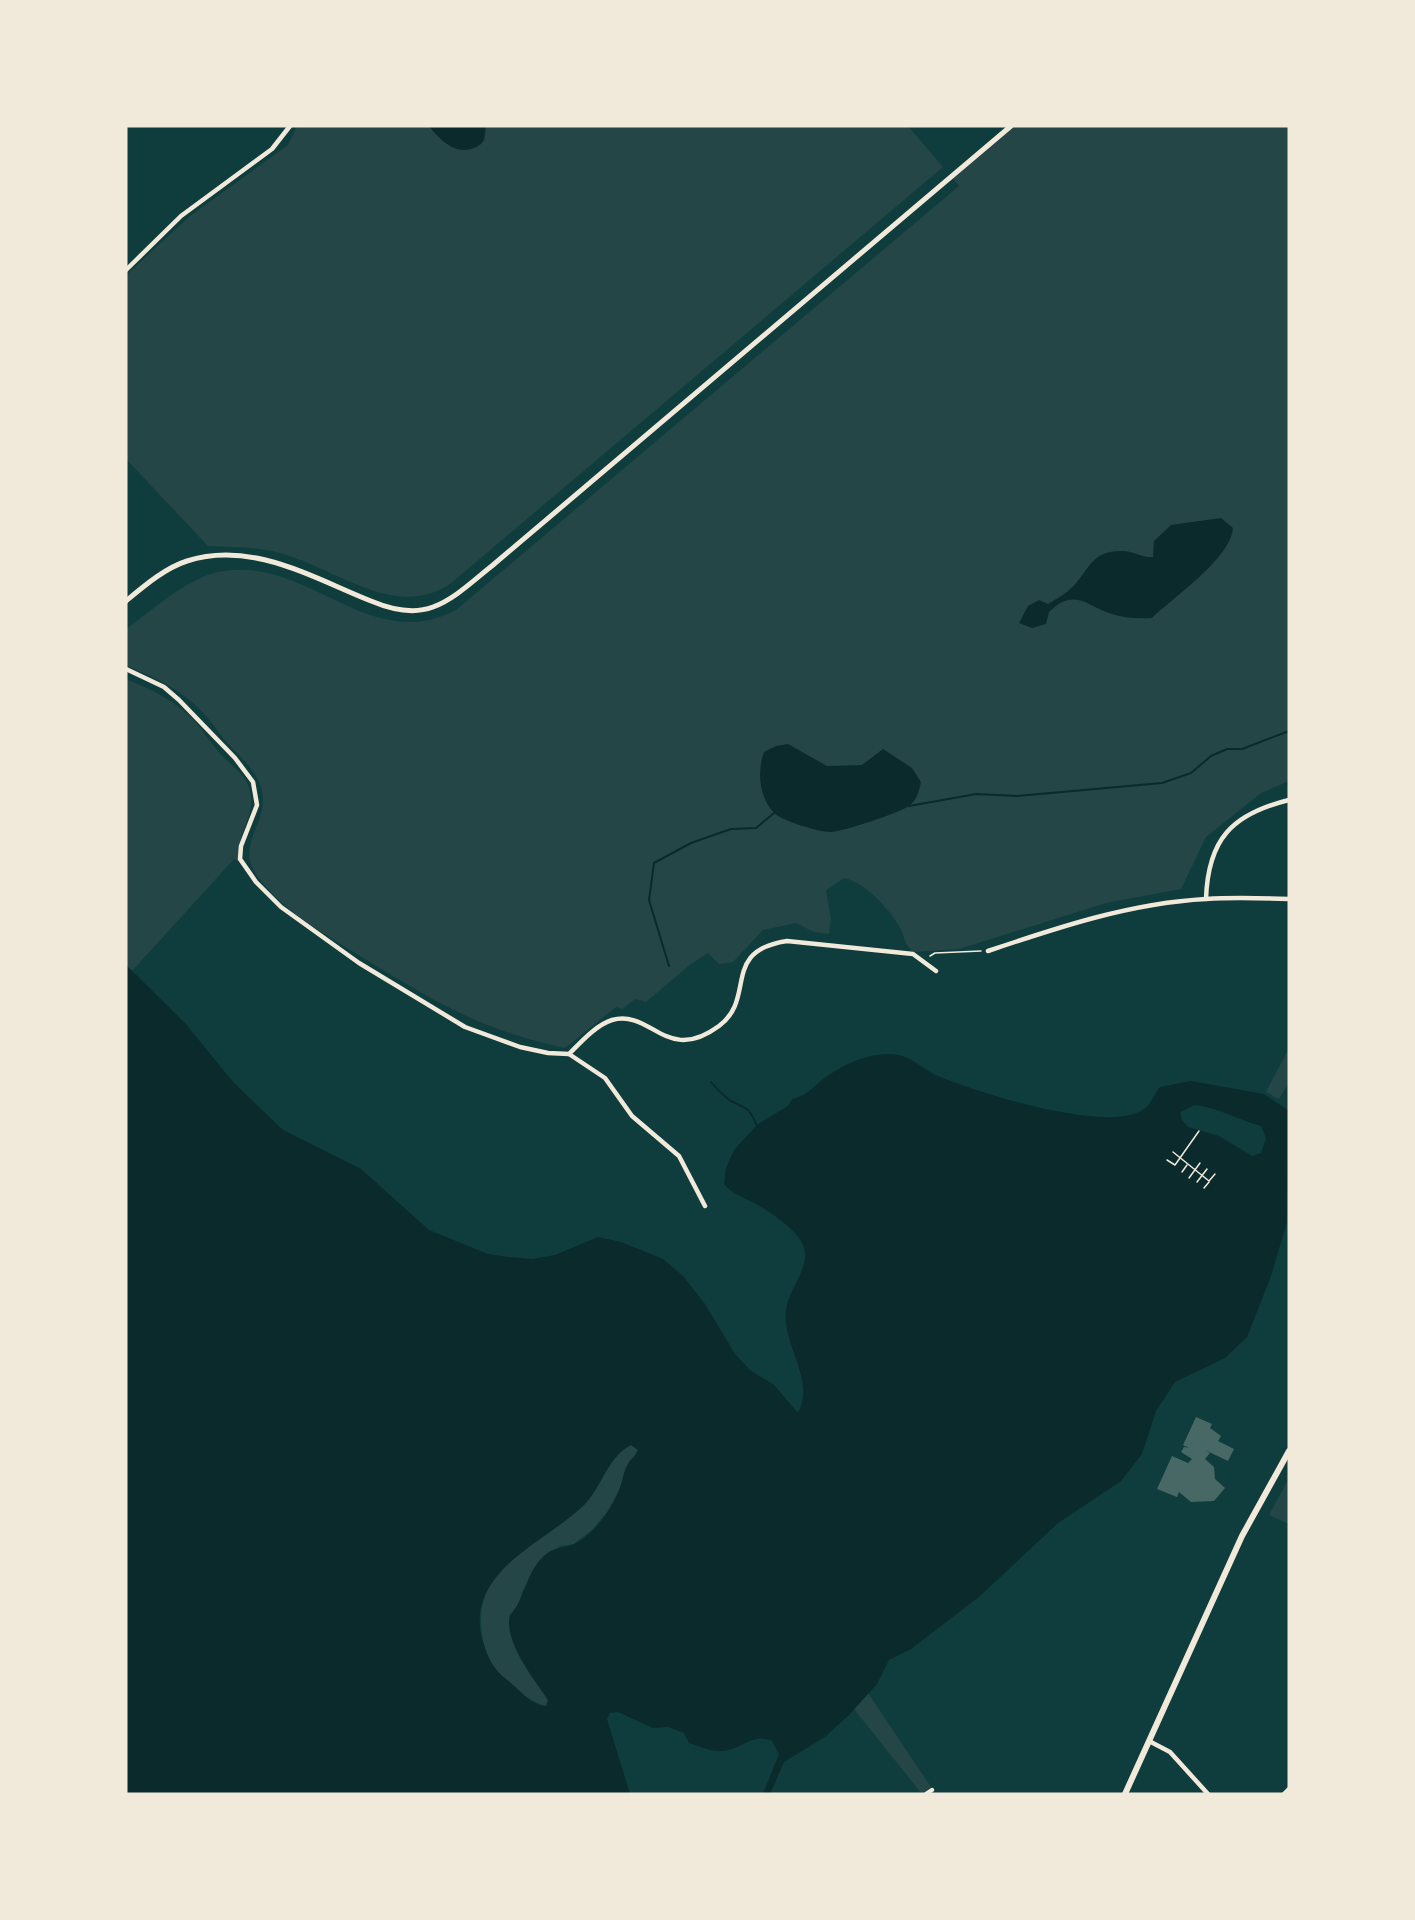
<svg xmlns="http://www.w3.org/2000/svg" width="1415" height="1920" font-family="'Open Sans',sans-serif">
<rect width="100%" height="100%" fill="#0f3d3e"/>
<g fill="#244646">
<path d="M297,126H908L943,167L450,584C392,622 332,564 272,551C252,547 229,547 208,546L126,459V275L190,216L288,145Z"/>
<path d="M1012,126H1289V781L1261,793L1206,837L1181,889L1106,903L959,949L913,952C904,944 905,938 900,928C890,909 864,882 844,878L826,890L831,919L829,934L814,932L796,923L763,930L733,962L719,964L708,953L691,964L646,1002L635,999L622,1009L616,1007L565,1048C478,1030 429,998 355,953C321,932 279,908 256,874C238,847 262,828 263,801C263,777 247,764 232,748C221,737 214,724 203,713C183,691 154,676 126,666V629C153,610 182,582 214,573C305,550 367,657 456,610L959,186L951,176Z"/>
<path d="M126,679C151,689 178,702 196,723C205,733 212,745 222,756C234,768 249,777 251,796C254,819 235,834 239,862L234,859L132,971L126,965Z"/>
<polygon points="1289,1048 1289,1082 1279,1099 1266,1092"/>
<path d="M631,1445L638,1450L626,1468L620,1489L608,1511L592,1530L574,1544L560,1546L540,1560L522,1592L518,1608L514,1611L526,1667L548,1700L545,1706C525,1700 492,1673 486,1652C461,1569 535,1551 583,1506C602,1488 607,1457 631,1445Z"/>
<polygon points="1289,1478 1289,1524 1269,1515"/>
<polygon points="868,1693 931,1787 922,1794 854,1709"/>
</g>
<g fill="#0a2a2b" fill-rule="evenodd">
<path d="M429,126H486L484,140L481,144C460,159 442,143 429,126Z"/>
<path d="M1221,518L1233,528C1231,558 1174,597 1152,618C1138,619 1123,618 1109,613C1085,604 1073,588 1049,612L1046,624L1032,628L1019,623L1028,606L1039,600L1048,604C1054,600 1062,596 1068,591C1089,574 1088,551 1121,551C1132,550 1142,558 1153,557L1154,541L1171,525Z"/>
<path d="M788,744L827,766L862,765L883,749L912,768L921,782C919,791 917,800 909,806C897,814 844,831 830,832C819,832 782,821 774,813C759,797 757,771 764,752L776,746Z"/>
<path d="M126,965L185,1023L233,1082L283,1130L361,1169L429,1230L488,1254L509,1257L532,1259L555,1255L598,1237L621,1242L663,1259L683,1276L705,1304L735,1354L750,1370L774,1385L798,1413C816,1380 782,1346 786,1310C788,1287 815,1265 801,1241C793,1227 765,1208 750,1201C739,1195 732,1194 724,1184L726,1168L734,1150L758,1124L788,1106L792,1099C804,1097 813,1088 822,1080C841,1066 864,1054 889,1054C910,1054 920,1068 938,1076C979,1093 1101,1132 1141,1111C1152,1105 1152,1096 1160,1087L1191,1081L1264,1094L1289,1111L1287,1222L1271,1276L1247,1337L1225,1358L1175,1382L1156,1411L1142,1454L1121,1481L1058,1523L980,1596L911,1649L889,1660L877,1684L849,1715L826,1736L784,1762L770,1794H763L779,1754L772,1741C753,1732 741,1750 722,1751C711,1752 699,1746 689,1743L684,1733L668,1727L653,1728L618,1712L610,1713L607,1719L630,1794H126ZM1195,1105C1220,1108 1238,1120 1261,1126L1266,1138L1261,1153L1252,1156L1219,1136L1188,1127L1182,1120L1180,1112ZM631,1445L638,1450C636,1457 631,1458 628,1464C623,1471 623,1482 619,1490C611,1510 595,1533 576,1543C562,1550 553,1545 540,1560C525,1577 524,1601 510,1615C503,1641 534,1679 548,1700L547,1706C531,1706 519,1689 506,1679C493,1669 488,1658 483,1642C462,1572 545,1543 584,1505C602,1487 607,1457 631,1445Z"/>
</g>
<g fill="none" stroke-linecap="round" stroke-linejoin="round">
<g stroke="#0a2a2b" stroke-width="2">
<polyline points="909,806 976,794 1017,796 1162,783 1191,773 1211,756 1227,749 1242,749 1289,731"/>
<polyline points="669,966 649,900 654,863 691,843 731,829 756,828 774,813"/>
<path d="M711,1082C715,1087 729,1101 733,1102C748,1109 750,1109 757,1126"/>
</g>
</g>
<polygon fill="#486865" points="1196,1417 1212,1424 1210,1428 1221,1436 1218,1441 1234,1449 1228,1461 1205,1450 1210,1453 1205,1459 1214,1467 1215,1479 1225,1488 1214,1501 1191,1502 1179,1492 1177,1497 1157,1489 1172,1456 1188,1463 1192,1459 1181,1452 1184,1447 1189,1448 1183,1445"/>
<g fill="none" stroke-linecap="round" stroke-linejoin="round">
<g stroke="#f1e9da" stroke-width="1.5">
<polyline points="930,956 935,953 981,951"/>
<polyline points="1173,1152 1209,1181 1215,1174"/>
<polyline points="1167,1160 1175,1165 1199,1131"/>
<polyline points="1182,1172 1187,1165"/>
<polyline points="1189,1178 1200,1163"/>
<polyline points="1197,1182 1207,1169"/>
<polyline points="1204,1188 1209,1182"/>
</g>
<g stroke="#f1e9da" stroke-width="4.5">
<polyline points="126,270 181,216 272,149 290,126"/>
<polyline points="126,669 164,687 179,700 235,758 253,782 257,805 241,846 240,859 256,882 281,907 359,963 465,1027 520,1047 548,1053 569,1054 605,1078 632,1116 679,1156 705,1206"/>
<path d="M1206,899C1208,839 1232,814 1289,800"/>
<path d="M988,951C1059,927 1131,903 1206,899C1234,897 1262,898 1289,899"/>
<path d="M569,1054C581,1042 596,1025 612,1020C652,1009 666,1065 719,1026C757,998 720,951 787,941L913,954L936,971"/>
<polyline points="1149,1741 1170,1752 1208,1794"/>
<polyline points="926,1794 932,1790"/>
<polyline points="1284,1794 1289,1789"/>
</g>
<path stroke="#f1e9da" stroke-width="5" d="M126,601C144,586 165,568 187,561C251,540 313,578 371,601C390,609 412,615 433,607C455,599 475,579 493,565L1011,126"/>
<polyline stroke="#f1e9da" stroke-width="6" points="1125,1794 1242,1536 1289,1451"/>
</g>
<rect width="1415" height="1920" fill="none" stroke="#f1e9da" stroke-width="255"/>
</svg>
